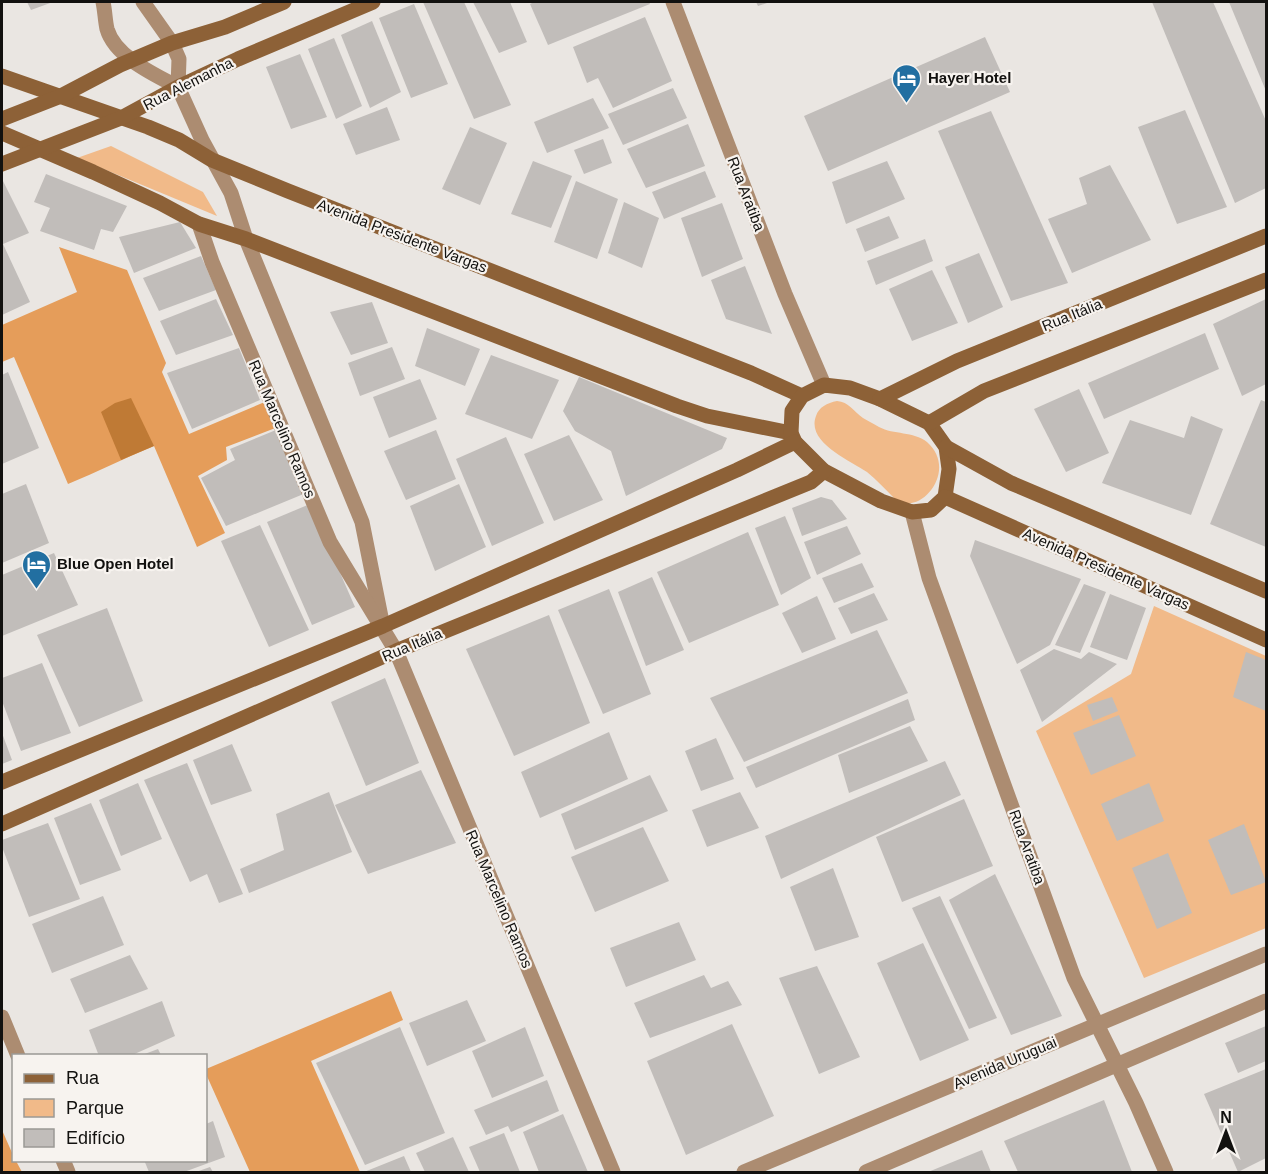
<svg xmlns="http://www.w3.org/2000/svg" width="1268" height="1174" font-family="Helvetica,sans-serif">
<rect width="100%" height="100%" fill="#eae6e2"/>
<g fill="#f1ba89">
<polygon points="111,146 203,192 217,216 77,158"/>
<path d="M837,401C849,402 853,411 863,418C868,421 874,424 879,427C894,435 913,431 927,442C960,471 918,520 894,498C885,489 877,480 867,472C849,460 806,442 816,416C819,407 827,403 837,401Z"/>
<polygon points="1154,606 1266,656 1266,928 1144,978 1036,731 1131,674"/>
</g>
<g fill="#e59d5a">
<path d="M59,247L127,270L166,363L162,372L189,434L267,401L278,427L226,447L227,460L198,476L225,533L197,547L154,446C125,458 97,472 68,484L14,357L2,362V325L77,292Z"/>
<polygon points="391,991 403,1020 311,1061 360,1172 250,1172 206,1074 206,1069"/>
<polygon points="2,1130 13,1155 14,1160 16,1161 22,1172 2,1172"/>
</g>
<polygon fill="#bf7a35" points="131,398 154,446 121,460 101,412 115,403"/>
<g fill="#c1bdba">
<polygon points="27,2 53,2 31,10"/>
<polygon points="423,2 464,2 511,105 474,119"/>
<polygon points="473,2 510,2 527,42 499,53"/>
<polygon points="534,2 649,2 650,4 548,45 530,4"/>
<polygon points="756,2 770,2 758,6"/>
<polygon points="1152,2 1213,2 1266,121 1266,188 1235,203"/>
<polygon points="1229,2 1266,2 1266,91"/>
<polygon points="414,4 448,84 411,98 379,18"/>
<polygon points="645,17 672,81 613,108 598,78 587,83 573,47"/>
<polygon points="372,21 401,92 370,108 341,35"/>
<polygon points="985,37 1010,92 828,171 804,116"/>
<polygon points="334,38 362,106 336,119 308,49"/>
<polygon points="300,54 327,117 291,129 266,67"/>
<polygon points="673,88 687,118 623,145 608,114"/>
<polygon points="593,98 609,128 547,153 534,122"/>
<polygon points="387,107 400,140 356,155 343,124"/>
<polygon points="1185,110 1227,207 1177,224 1138,127"/>
<polygon points="991,111 1068,283 1011,301 938,131"/>
<polygon points="688,124 705,166 646,188 627,149"/>
<polygon points="470,127 507,143 480,205 442,189"/>
<polygon points="603,139 612,163 584,174 574,150"/>
<polygon points="533,161 572,176 551,228 511,214"/>
<polygon points="887,161 905,199 846,224 832,182"/>
<polygon points="1110,165 1151,240 1072,273 1048,219 1087,204 1079,178"/>
<polygon points="705,171 716,197 664,219 652,192"/>
<polygon points="46,174 127,206 113,232 101,229 94,250 40,231 50,208 34,202"/>
<polygon points="2,181 3,181 29,233 3,244 30,302 2,315"/>
<polygon points="576,181 618,199 597,259 554,242"/>
<polygon points="624,202 659,218 642,268 608,253"/>
<polygon points="722,203 743,259 702,277 681,218"/>
<polygon points="889,216 899,238 865,252 856,229"/>
<polygon points="180,222 196,248 134,273 119,237"/>
<polygon points="925,239 933,261 876,285 867,261"/>
<polygon points="979,253 1003,307 968,323 945,267"/>
<polygon points="201,256 216,290 159,311 143,278"/>
<polygon points="745,266 772,334 726,319 711,280"/>
<polygon points="932,270 958,323 912,341 889,289"/>
<polygon points="216,299 233,335 176,355 160,321"/>
<polygon points="1266,299 1266,384 1242,396 1213,324"/>
<polygon points="372,302 388,343 351,355 330,312"/>
<polygon points="427,328 480,349 465,386 415,366"/>
<polygon points="1205,333 1219,369 1104,419 1088,383"/>
<polygon points="392,347 405,379 360,396 348,363"/>
<polygon points="239,348 260,400 192,429 167,373"/>
<polygon points="491,355 559,380 532,439 465,414"/>
<polygon points="8,372 39,448 2,464 2,375"/>
<polygon points="579,377 727,438 722,449 626,496 611,451 575,431 563,411"/>
<polygon points="420,379 437,419 389,438 373,397"/>
<polygon points="1079,389 1109,453 1066,472 1034,409"/>
<polygon points="1261,400 1266,402 1266,547 1210,524"/>
<polygon points="1191,416 1223,429 1191,515 1102,483 1130,420 1184,438"/>
<polygon points="276,430 306,493 226,526 201,478 235,460 230,449"/>
<polygon points="436,430 456,479 406,500 384,451"/>
<polygon points="569,435 603,500 554,521 524,454"/>
<polygon points="506,437 544,523 492,546 456,459"/>
<polygon points="26,484 49,543 2,563 2,494"/>
<polygon points="459,484 486,547 435,571 410,506"/>
<polygon points="821,497 832,500 847,519 802,536 792,508"/>
<polygon points="310,504 355,607 312,625 267,522"/>
<polygon points="785,516 811,578 781,595 755,528"/>
<polygon points="260,525 309,630 269,647 221,541"/>
<polygon points="847,526 861,554 817,575 804,542"/>
<polygon points="748,532 779,605 689,643 657,572"/>
<polygon points="975,540 1081,579 1050,645 1017,664 970,556"/>
<polygon points="54,553 78,605 2,636 2,575"/>
<polygon points="862,563 874,587 834,603 822,578"/>
<polygon points="652,577 684,650 646,666 618,592"/>
<polygon points="1084,584 1106,592 1080,653 1055,645"/>
<polygon points="609,589 651,694 603,714 558,610"/>
<polygon points="874,593 888,620 851,634 838,608"/>
<polygon points="1110,594 1146,608 1127,660 1090,647"/>
<polygon points="817,596 836,639 802,653 782,613"/>
<polygon points="107,608 143,701 79,727 37,635"/>
<polygon points="549,615 590,723 514,756 466,649"/>
<polygon points="877,630 908,693 744,762 710,698"/>
<polygon points="1054,649 1081,659 1089,652 1117,664 1042,722 1020,670"/>
<polygon points="1246,652 1266,660 1266,711 1233,697"/>
<polygon points="42,663 71,733 21,751 2,701 2,678"/>
<polygon points="385,678 419,763 366,786 331,702"/>
<polygon points="1112,697 1118,711 1093,721 1087,705"/>
<polygon points="908,699 915,720 756,788 746,767"/>
<polygon points="1119,715 1136,756 1091,775 1073,733"/>
<polygon points="910,726 928,761 849,793 838,755"/>
<polygon points="609,732 628,779 540,818 521,772"/>
<polygon points="2,733 12,760 2,764"/>
<polygon points="716,738 734,779 701,791 685,751"/>
<polygon points="232,744 252,791 211,805 193,760"/>
<polygon points="945,761 961,795 781,879 765,836"/>
<polygon points="187,763 243,894 219,903 207,874 190,882 144,780"/>
<polygon points="421,770 456,843 368,874 335,805"/>
<polygon points="650,775 668,811 575,850 561,814"/>
<polygon points="138,783 162,839 121,856 99,800"/>
<polygon points="1149,783 1164,821 1117,841 1101,804"/>
<polygon points="329,792 352,852 249,893 240,869 284,850 276,814"/>
<polygon points="740,792 759,828 707,847 692,810"/>
<polygon points="964,799 993,866 902,902 876,837"/>
<polygon points="91,803 121,870 80,885 54,818"/>
<polygon points="48,823 80,899 29,917 2,847 2,840"/>
<polygon points="1244,824 1266,882 1231,895 1208,840"/>
<polygon points="643,827 669,881 595,912 571,857"/>
<polygon points="1168,853 1192,913 1157,929 1132,868"/>
<polygon points="833,868 859,937 815,951 790,887"/>
<polygon points="995,874 1062,1016 1011,1035 949,900"/>
<polygon points="103,896 124,945 52,973 32,924"/>
<polygon points="940,896 997,1018 969,1029 912,908"/>
<polygon points="679,922 696,960 626,987 610,948"/>
<polygon points="923,943 969,1040 920,1061 877,963"/>
<polygon points="130,955 148,989 85,1013 70,979"/>
<polygon points="817,966 860,1057 819,1074 779,978"/>
<polygon points="704,975 711,988 728,981 742,1005 650,1038 634,1003"/>
<polygon points="467,1000 486,1041 427,1066 409,1023"/>
<polygon points="162,1001 175,1036 130,1056 99,1056 89,1030"/>
<polygon points="732,1024 774,1116 686,1155 647,1061"/>
<polygon points="1266,1026 1266,1061 1238,1073 1225,1043"/>
<polygon points="400,1027 445,1133 365,1165 316,1063"/>
<polygon points="525,1027 544,1076 492,1098 472,1051"/>
<polygon points="158,1049 161,1055 142,1055"/>
<polygon points="1266,1069 1266,1158 1238,1172 1204,1094"/>
<polygon points="547,1080 559,1111 511,1132 508,1126 486,1135 474,1110"/>
<polygon points="1104,1100 1132,1172 1018,1172 1004,1141"/>
<polygon points="563,1114 588,1172 539,1172 523,1132"/>
<polygon points="213,1121 225,1157 184,1172 149,1172 144,1160 206,1160 206,1124"/>
<polygon points="504,1133 520,1172 480,1172 469,1147"/>
<polygon points="453,1137 469,1172 425,1172 416,1153"/>
<polygon points="982,1150 991,1172 928,1172"/>
<polygon points="404,1156 411,1172 364,1172"/>
<polygon points="210,1167 213,1172 196,1172"/>
</g>
<g fill="none" stroke-linecap="round" stroke-linejoin="round">
<g stroke="#ac8c71" stroke-width="15">
<path d="M103,2C105,11 105,20 107,29C115,57 155,75 178,87"/>
<polyline points="143,2 172,43 179,59 178,87 202,140 231,193 246,239 362,522 381,617"/>
<polyline points="199,224 212,262 330,542 396,651 613,1172"/>
<polyline points="2,1017 18,1056"/>
<polyline points="63,1160 68,1172"/>
</g>
<g stroke="#ac8c71" stroke-width="15">
<polyline points="673,2 785,294 824,385"/>
<polyline points="912,512 929,578 1074,978 1136,1103 1166,1172"/>
<polyline points="744,1172 1266,954"/>
<polyline points="866,1172 1266,1001"/>
</g>
<g stroke="#8d6137" stroke-width="15">
<polyline points="2,76 148,127 179,140 212,160 288,191 751,373 802,396"/>
<polyline points="2,119 61,96 120,65 172,43 225,27 284,2"/>
<polyline points="2,133 93,172 160,203 199,224 246,239 677,406 707,416 791,433"/>
<polyline points="2,164 121,118 178,87 238,59 373,2"/>
<polygon points="824,385 850,388 880,399 929,423 946,447 949,469 945,497 931,510 912,512 881,501 824,471 795,442 791,433 792,411 802,396"/>
<polyline points="880,399 957,361 1266,236"/>
<polyline points="929,423 984,391 1266,280"/>
<polyline points="946,447 1011,483 1266,591"/>
<polyline points="945,497 1266,640"/>
<polyline points="2,782 383,626 737,470 795,442"/>
<polyline points="2,824 396,651 811,482 824,471"/>
</g>
</g>
<defs>
<symbol id="hotel-pin" viewBox="-11 -11 22 30"><path d="M0 17L-7.5 6A9.5 9.5 0 1 1 7.5 6Z" fill="#226fa1" stroke="#f7f3ef"/><path d="M-6-4.5h1.5V1H6V5H4.5V3h-9V5H-6ZM-4 0a1.8 1.8 0 1 1 3.6 0ZM.5 0V-2.5h3Q6-2.5 6 0Z" fill="#fff"/></symbol>
</defs>
<g fill-rule="evenodd">
<use href="#hotel-pin" x="890" y="62" width="33" height="45"/>
<use href="#hotel-pin" x="20" y="548" width="33" height="45"/>
</g>
<g text-anchor="middle" stroke-width="4.5" stroke-linejoin="round" paint-order="stroke">
<g font-size="15" font-weight="bold" fill="#12110f" stroke="#f7f3ef" text-anchor="start">
<text x="928" y="83">Hayer Hotel</text>
<text x="57" y="569">Blue Open Hotel</text>
</g>
<g font-size="15" fill="#12110f" stroke="#f7f3ef">
<text transform="translate(188 84) rotate(-27)" y="5">Rua Alemanha</text>
<text transform="translate(746 194) rotate(69)" y="5">Rua Aratiba</text>
<text transform="translate(402 236) rotate(21)" y="5">Avenida Presidente Vargas</text>
<text transform="translate(1072 315) rotate(-22)" y="5">Rua Itália</text>
<text transform="translate(282 429) rotate(67)" y="5">Rua Marcelino Ramos</text>
<text transform="translate(1106 569) rotate(24)" y="5">Avenida Presidente Vargas</text>
<text transform="translate(412 645) rotate(-23)" y="5">Rua Itália</text>
<text transform="translate(1027 847) rotate(70)" y="5">Rua Aratiba</text>
<text transform="translate(499 899) rotate(67)" y="5">Rua Marcelino Ramos</text>
<text transform="translate(1005 1063) rotate(-23)" y="5">Avenida Uruguai</text>
</g>
</g>
<rect width="1268" height="1174" fill="none" stroke="#12110f" stroke-width="6"/>
<rect x="12" y="1054" width="195" height="108" fill="#f7f3ef" stroke="#9b9995" stroke-width="1.5"/>
<rect x="24" y="1074" width="30" height="9" fill="#8d6137" stroke="#9b9995" stroke-width="1.5"/>
<text x="66" y="1084" font-size="18" fill="#12110f">Rua</text>
<rect x="24" y="1099" width="30" height="18" fill="#f1ba89" stroke="#9b9995" stroke-width="1.5"/>
<text x="66" y="1114" font-size="18" fill="#12110f">Parque</text>
<rect x="24" y="1129" width="30" height="18" fill="#c1bdba" stroke="#9b9995" stroke-width="1.5"/>
<text x="66" y="1144" font-size="18" fill="#12110f">Edifício</text>
<g transform="translate(1226 1132)" stroke="#f7f3ef" stroke-width="4.5" paint-order="stroke">
<path d="M0-4.5L10 22L0 15L-10 22Z" fill="#12110f"/>
<text y="-9" font-size="16" font-weight="bold" text-anchor="middle" fill="#12110f">N</text>
</g>
</svg>
